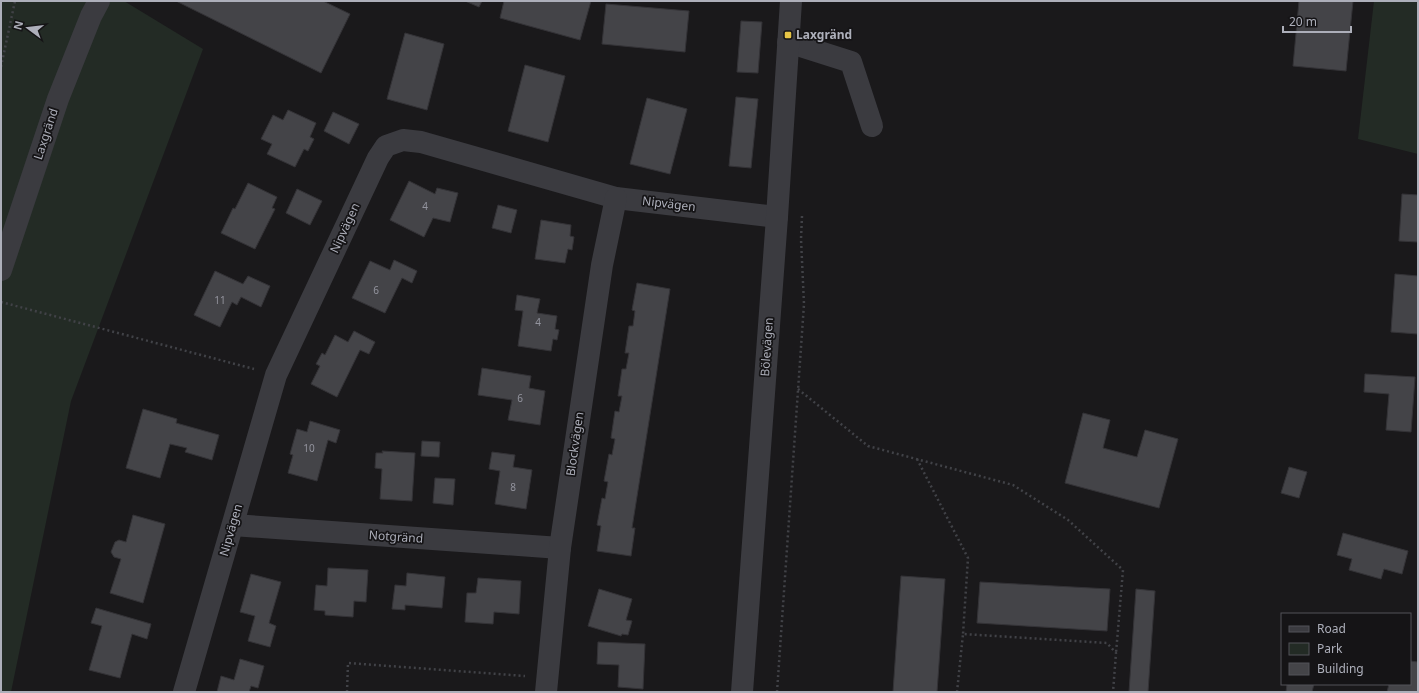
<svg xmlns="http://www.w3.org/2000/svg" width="1419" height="693" font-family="'Noto Sans',sans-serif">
<rect width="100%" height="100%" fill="#1a191b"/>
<g fill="#232b25">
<polygon points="1,1 124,1 203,49 71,401 11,692 1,692"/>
<polygon points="1374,1 1418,1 1418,154 1358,139"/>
</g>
<g fill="#444448" stroke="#343337">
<polygon points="176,1 323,1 350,14 321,73"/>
<polygon points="465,1 482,1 479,7"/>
<polygon points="504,1 591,1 580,40 500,18"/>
<polygon points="1299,1 1353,1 1346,71 1293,66"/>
<polygon points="606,4 689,11 685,52 602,44"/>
<polygon points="741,21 762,22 758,73 737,72"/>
<polygon points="405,33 444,44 427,110 387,99"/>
<polygon points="525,65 565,76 548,142 508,131"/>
<polygon points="736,97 758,99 751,168 729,166"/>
<polygon points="647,98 687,109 670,174 630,164"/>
<polygon points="288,110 316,123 310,137 314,139 308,151 304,149 295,167 267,154 272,144 261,139 273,115 283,120"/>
<polygon points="333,112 359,124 349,144 324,131"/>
<polygon points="409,181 435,194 437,188 458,193 450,222 433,218 424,237 390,220"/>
<polygon points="248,183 277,197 272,208 275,209 255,249 221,233 233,208 235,209"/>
<polygon points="297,189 322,201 310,225 286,213"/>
<polygon points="1402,194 1418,195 1418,242 1399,241"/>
<polygon points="498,205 517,210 511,233 492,228"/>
<polygon points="541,220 571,225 570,236 574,237 572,250 568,249 565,263 535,259"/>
<polygon points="394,260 417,271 412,283 402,278 385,313 352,298 370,261 390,270"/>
<polygon points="215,271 243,284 248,276 270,286 261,307 241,297 237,305 232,302 220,327 194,315"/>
<polygon points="1395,274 1418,276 1418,334 1391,332"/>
<polygon points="637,283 670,289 632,528 635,528 631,556 597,551 601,526 597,525 602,498 605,499 608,482 604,481 609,454 612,455 615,439 611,438 615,411 619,412 622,396 618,396 622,369 626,369 629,353 625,353 629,326 633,326 635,311 632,310"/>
<polygon points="517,295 540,299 537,313 557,316 555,329 559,330 557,340 553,339 551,351 518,346 523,311 515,310"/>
<polygon points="354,331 375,342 369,354 360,350 337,397 311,384 320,366 316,364 322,353 325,355 335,335 348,342"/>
<polygon points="482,368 531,376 529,388 545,391 540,425 508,420 512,400 478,395"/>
<polygon points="1365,374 1415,377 1411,432 1386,430 1389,394 1364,392"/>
<polygon points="143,409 177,419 176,423 219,435 212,460 185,452 187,448 170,444 160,478 126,468"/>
<polygon points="1083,413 1110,420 1103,448 1137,457 1145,430 1178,439 1159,508 1065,483"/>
<polygon points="310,421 340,430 336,443 328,440 317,481 288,473 293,455 290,454 297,429 307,432"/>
<polygon points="422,441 440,442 439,457 421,456"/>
<polygon points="382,451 415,453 412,501 380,499 382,469 375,468 376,453 383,453"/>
<polygon points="492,452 515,455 513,467 532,470 526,509 495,504 500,471 489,469"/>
<polygon points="1289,467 1307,472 1299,498 1281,493"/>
<polygon points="435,478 455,479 453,505 433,503"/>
<polygon points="133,515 165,524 143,603 110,593 121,559 114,557 111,552 115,542 119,540 126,542"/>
<polygon points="1343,533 1408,551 1402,574 1384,569 1381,579 1349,570 1352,559 1337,555"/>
<polygon points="328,568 368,570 366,602 354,601 353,617 325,615 325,611 314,610 316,585 327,586"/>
<polygon points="407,573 445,577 442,608 405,605 405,610 392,609 395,585 406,586"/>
<polygon points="251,574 281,582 269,623 276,626 270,647 248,641 255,616 240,612"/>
<polygon points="901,576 945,579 937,692 893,692"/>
<polygon points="478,578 521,581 519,614 494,612 493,624 465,622 467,593 476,593"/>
<polygon points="980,582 1110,589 1107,631 977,623"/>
<polygon points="599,589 632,599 626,620 632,621 628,635 622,634 621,636 588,626"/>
<polygon points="1136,589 1155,591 1148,692 1129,692"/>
<polygon points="96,608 151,624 147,639 132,634 120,678 89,670 102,626 91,623"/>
<polygon points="598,642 645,644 643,689 618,687 619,665 597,664"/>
<polygon points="240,659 264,666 258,688 251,686 249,692 217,692 221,676 234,680"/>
<polygon points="1410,661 1418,662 1418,692 1387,692 1389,684 1410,684"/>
<polygon points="1287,684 1314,684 1312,692 1286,692"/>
</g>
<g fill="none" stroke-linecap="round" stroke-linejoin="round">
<g stroke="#414247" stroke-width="2.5" stroke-dasharray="2 3" stroke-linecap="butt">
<polyline points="1,67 15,1"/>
<polyline points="1,302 254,369"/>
<polyline points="798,389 868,446 1013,485 1068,520 1123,570 1116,653"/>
<polyline points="917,459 968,558 963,634"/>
<polyline points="347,692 348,663 525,676"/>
<polyline points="777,692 804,304 801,239 802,216"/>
<polyline points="957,692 963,634 1107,643 1116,653 1113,692"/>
</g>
<g stroke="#3b3b40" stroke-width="22">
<polyline points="788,42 851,62 872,126"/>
<polyline points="1,270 58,99 91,16 99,1"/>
<polyline points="233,525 560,548"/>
<polyline points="184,692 276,375 378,158 386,146 403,140 421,142 616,198 777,217"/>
<polyline points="546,692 560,548 602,265 616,198"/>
<polyline points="742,692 777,217 791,1"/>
</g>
</g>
<rect fill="#e6c446" stroke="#151416" stroke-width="1.5" x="784" y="31" width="8" height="8" rx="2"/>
<g text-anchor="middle" stroke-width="3.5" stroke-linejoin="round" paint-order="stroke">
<g font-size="10" fill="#93949e">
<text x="425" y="210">4</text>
<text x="376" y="294">6</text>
<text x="220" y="304">11</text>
<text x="538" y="326">4</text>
<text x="520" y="402">6</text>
<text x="309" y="452">10</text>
<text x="513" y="491">8</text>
</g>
<g font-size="12" font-weight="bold" fill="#adafba" stroke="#151416" text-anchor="start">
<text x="796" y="39">Laxgränd</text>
</g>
<g font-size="12" fill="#adafba" stroke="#151416">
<text transform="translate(46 134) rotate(-72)" y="4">Laxgränd</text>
<text transform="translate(669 204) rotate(7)" y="4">Nipvägen</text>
<text transform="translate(345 228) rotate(-65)" y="4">Nipvägen</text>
<text transform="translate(767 347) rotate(-86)" y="4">Bölevägen</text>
<text transform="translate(575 444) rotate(-82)" y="4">Blockvägen</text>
<text transform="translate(231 530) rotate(-74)" y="4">Nipvägen</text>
<text transform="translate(396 537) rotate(4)" y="4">Notgränd</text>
</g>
</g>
<rect width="1419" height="693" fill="none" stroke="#adafba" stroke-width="4"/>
<rect x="1281" y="613" width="130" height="72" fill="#151416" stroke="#525258"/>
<rect x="1289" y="626" width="20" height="6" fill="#3b3b40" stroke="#525258"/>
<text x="1317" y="633" font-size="12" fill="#adafba">Road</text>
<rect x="1289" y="643" width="20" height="12" fill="#232b25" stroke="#525258"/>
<text x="1317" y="653" font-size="12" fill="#adafba">Park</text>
<rect x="1289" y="663" width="20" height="12" fill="#444448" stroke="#525258"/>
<text x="1317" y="673" font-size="12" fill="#adafba">Building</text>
<g transform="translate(28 28) rotate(285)" stroke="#151416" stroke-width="3" paint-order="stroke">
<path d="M0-3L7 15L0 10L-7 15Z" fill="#adafba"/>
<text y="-6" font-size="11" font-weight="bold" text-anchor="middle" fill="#adafba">N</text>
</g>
<path d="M1283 26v6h68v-6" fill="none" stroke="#adafba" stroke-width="2"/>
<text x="1289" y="26" font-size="12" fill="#adafba" stroke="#151416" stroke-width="3" paint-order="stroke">20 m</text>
</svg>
